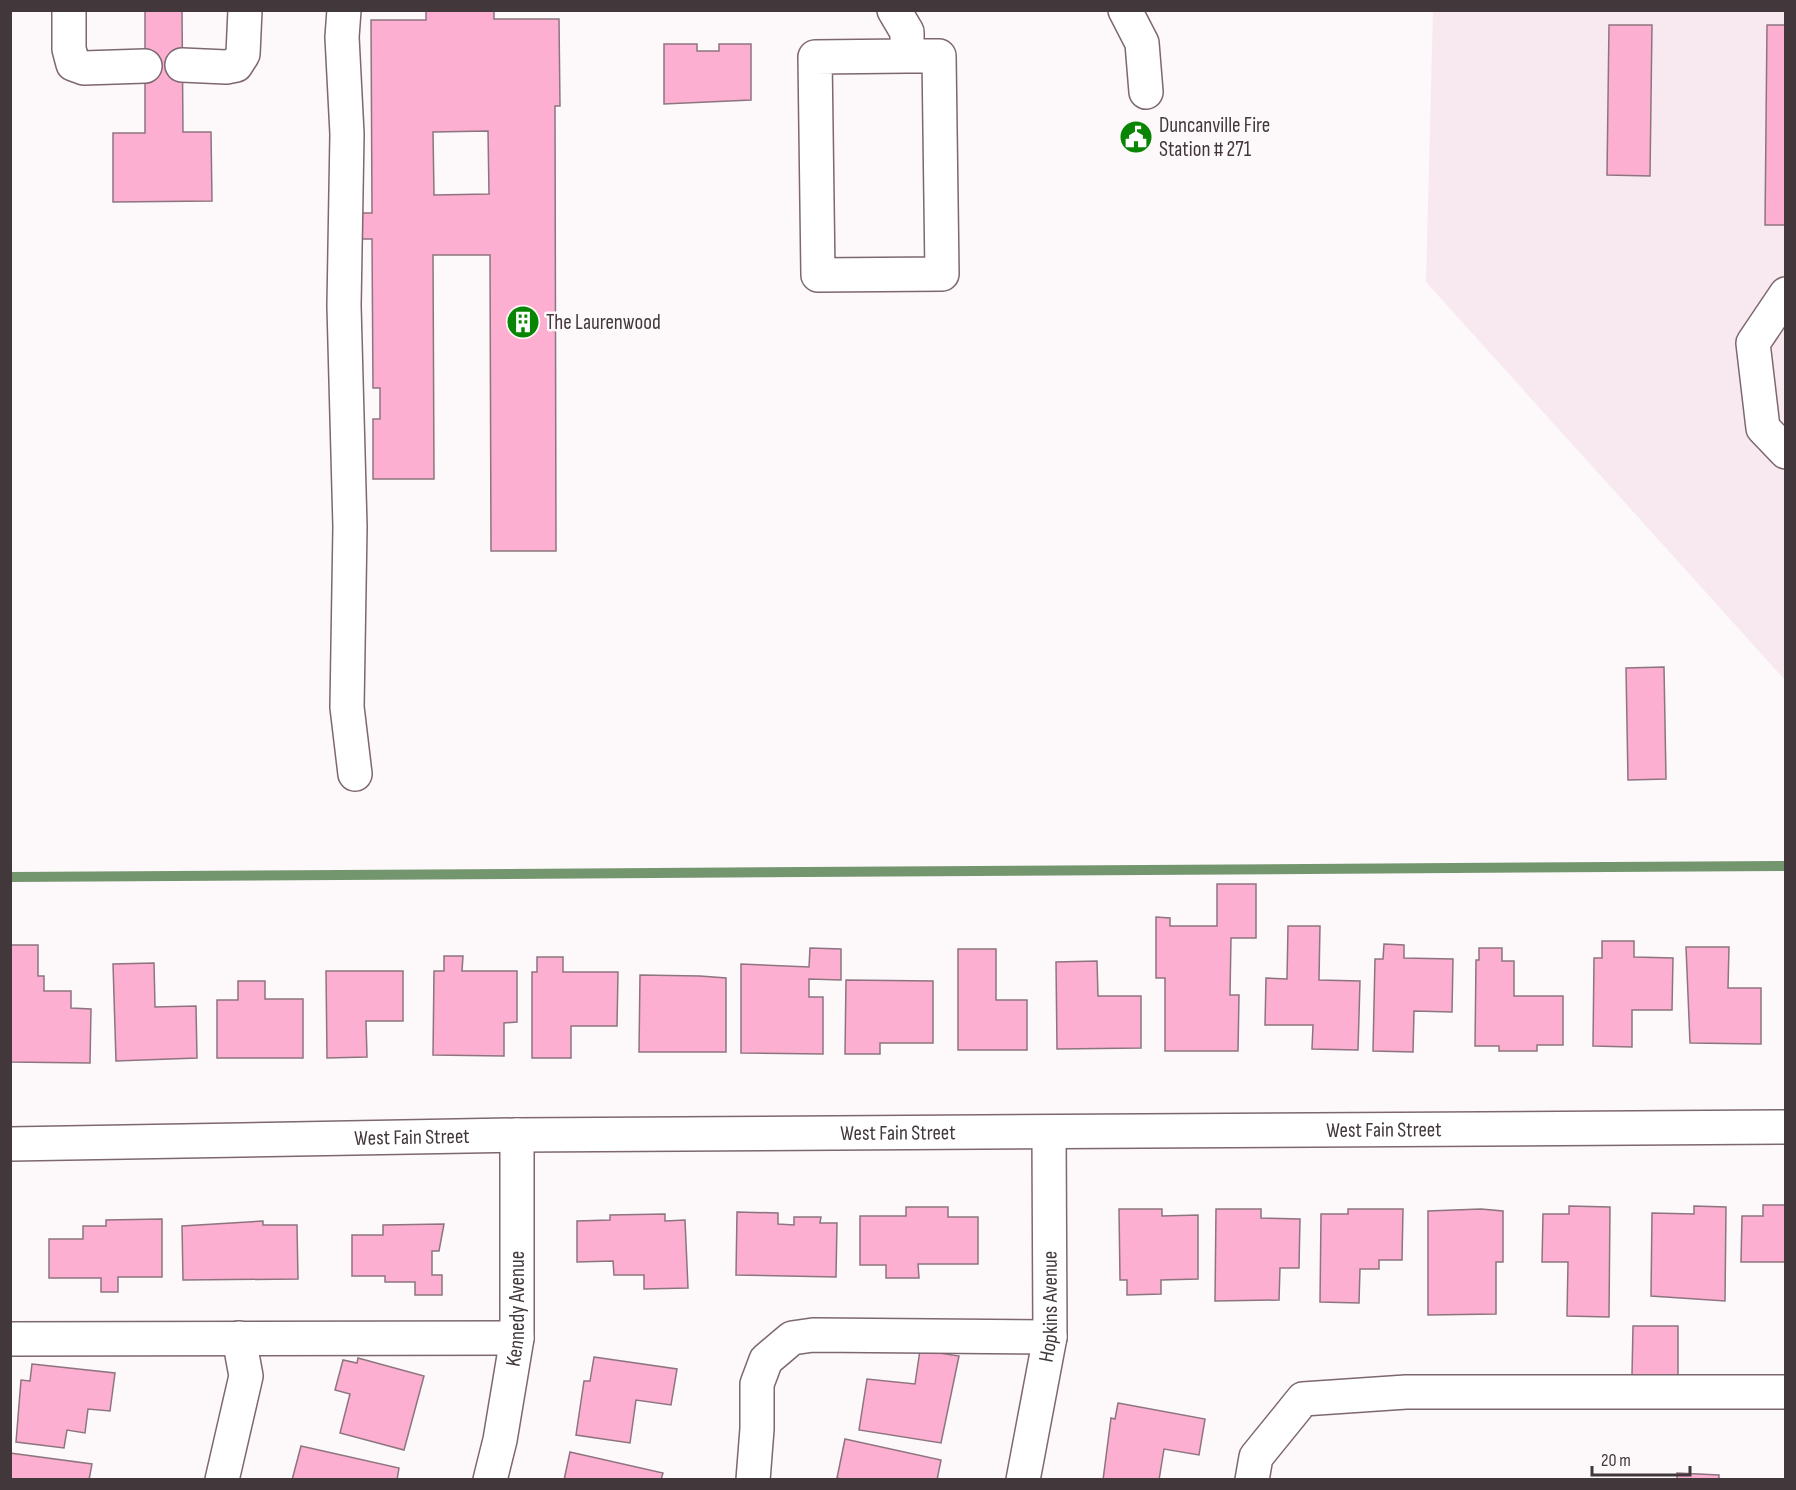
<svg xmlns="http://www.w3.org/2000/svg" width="1796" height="1490" viewBox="0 0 1796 1490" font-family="'Sofia Sans Condensed',sans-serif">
	<rect width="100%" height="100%" fill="#fdf8fa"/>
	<polygon fill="#f7e9ef" points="1433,11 1785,11 1785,680 1426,282"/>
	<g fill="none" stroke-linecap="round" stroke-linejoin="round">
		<polyline stroke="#74966e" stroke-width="10" points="10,877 1786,866"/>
	</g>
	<g fill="#fcafd0" stroke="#8d757f" stroke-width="1.5" fill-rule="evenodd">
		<polygon points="145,10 182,10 183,132 211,132 212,201 113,202 113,133 145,133"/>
		<path d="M426 10H494V19H559L560 106H555L556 551H491L490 255H433L434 479H373V419H380V388H373L372 239H351V213H372L371 20H426ZM488 131 489 194 434 195 433 132Z"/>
		<polygon points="1609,25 1652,25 1650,176 1607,175"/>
		<polygon points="1767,25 1786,25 1786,225 1765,225"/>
		<polygon points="664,44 697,44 697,51 719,51 719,44 751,44 751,100 664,104"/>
		<polygon points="1664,667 1666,779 1628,780 1626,668"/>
		<polygon points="1217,884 1256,884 1256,938 1231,938 1230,995 1239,995 1238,1051 1165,1051 1165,978 1156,978 1156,917 1170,918 1170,926 1217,926"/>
		<polygon points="1288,926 1320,926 1319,980 1360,981 1358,1050 1312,1049 1313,1025 1265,1025 1266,978 1287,979"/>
		<polygon points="1602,941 1634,941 1634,957 1673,958 1672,1010 1632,1010 1632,1047 1593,1046 1594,958 1602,958"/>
		<polygon points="1384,944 1404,945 1404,958 1453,959 1452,1012 1414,1011 1413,1052 1373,1051 1375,959 1383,959"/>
		<polygon points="10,945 38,945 38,976 44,976 44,991 71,991 71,1008 91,1009 90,1063 10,1062"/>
		<polygon points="1686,947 1729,947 1728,988 1761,988 1761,1044 1690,1043"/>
		<polygon points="810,948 841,949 841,980 809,979 809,997 823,997 823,1054 741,1053 741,964 809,967"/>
		<polygon points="1479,948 1502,948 1502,961 1514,961 1514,996 1563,996 1563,1045 1537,1045 1537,1051 1499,1051 1499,1046 1475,1046 1476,960 1479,960"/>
		<polygon points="958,949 996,949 996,1000 1027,1000 1027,1050 958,1050"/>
		<polygon points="444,956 463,956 462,971 517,971 517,1022 504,1023 504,1056 433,1055 434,971 444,971"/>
		<polygon points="537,957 563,957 563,972 618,972 617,1026 571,1026 571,1058 532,1058 532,972 537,972"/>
		<polygon points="1097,961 1098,996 1141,996 1141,1048 1057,1049 1056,962"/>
		<polygon points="154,963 155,1007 196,1006 197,1058 116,1061 113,964"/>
		<polygon points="326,971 403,971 403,1021 366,1021 367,1057 327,1058"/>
		<polygon points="640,975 700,976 726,978 726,1052 639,1052"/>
		<polygon points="846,980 933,981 933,1043 880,1043 880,1054 845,1054"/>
		<polygon points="238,981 265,981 265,999 303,999 303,1058 217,1058 217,1000 238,1000"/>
		<polygon points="1763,1205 1786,1205 1786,1262 1741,1262 1742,1216 1763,1216"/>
		<polygon points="1569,1206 1610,1207 1609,1317 1567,1316 1568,1262 1542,1262 1543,1214 1569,1214"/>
		<polygon points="1694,1206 1726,1207 1725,1301 1651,1296 1652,1213 1694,1214"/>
		<polygon points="906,1207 948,1207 948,1217 978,1217 978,1264 918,1264 919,1278 886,1278 886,1265 860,1265 860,1216 906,1216"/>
		<polygon points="1119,1209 1162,1209 1162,1216 1198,1215 1198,1279 1161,1280 1161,1294 1127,1295 1127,1280 1120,1280"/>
		<polygon points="1216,1209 1261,1209 1261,1218 1300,1219 1299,1268 1280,1268 1279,1300 1215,1301"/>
		<polygon points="1348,1209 1403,1209 1402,1260 1379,1260 1379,1269 1360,1269 1359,1303 1320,1302 1321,1214 1348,1214"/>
		<polygon points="1481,1209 1503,1211 1503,1262 1496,1262 1496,1314 1428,1315 1428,1211"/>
		<polygon points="737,1212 778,1213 778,1224 794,1225 794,1217 821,1217 820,1223 837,1223 836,1277 736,1275"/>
		<polygon points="665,1214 665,1221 685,1220 688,1288 644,1289 644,1275 614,1275 613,1261 577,1262 577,1221 610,1220 610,1215"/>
		<polygon points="162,1219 162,1277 118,1277 118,1292 101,1292 101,1278 49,1278 49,1239 83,1239 83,1226 106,1226 106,1220"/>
		<polygon points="263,1221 263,1225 297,1225 298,1279 183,1280 182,1226"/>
		<polygon points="444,1224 439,1251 432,1251 432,1275 442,1275 442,1295 415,1295 415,1282 385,1282 385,1276 352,1276 352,1235 383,1235 383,1225"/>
		<polygon points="1633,1326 1678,1326 1678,1375 1632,1375"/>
		<polygon points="920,1350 959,1356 941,1443 859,1430 867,1379 915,1384"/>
		<polygon points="594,1357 677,1369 671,1405 636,1400 630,1443 576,1435 584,1381 590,1381"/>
		<polygon points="358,1358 424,1376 404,1450 340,1433 350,1394 335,1390 343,1360 357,1363"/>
		<polygon points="32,1364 115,1373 110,1411 88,1409 85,1433 67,1430 64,1448 16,1442 21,1380 30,1381"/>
		<polygon points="1118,1403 1205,1419 1199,1455 1164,1449 1159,1480 1103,1480 1111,1418 1115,1419"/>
		<polygon points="845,1439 941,1460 937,1480 845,1480 837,1478"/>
		<polygon points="301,1446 399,1468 397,1480 292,1480"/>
		<polygon points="570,1452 663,1473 661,1480 564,1480"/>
		<polygon points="10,1453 92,1464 89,1480 10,1480"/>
		<polygon points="1677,1473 1719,1475 1719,1480 1677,1480"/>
	</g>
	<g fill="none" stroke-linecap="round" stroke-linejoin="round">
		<g stroke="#7d6770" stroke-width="36">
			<g id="minor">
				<polyline points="69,10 69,49 73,64 84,68 145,66"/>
				<polyline points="344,10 342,37 347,134 344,306 350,527 347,707 355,774"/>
				<polyline points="894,10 907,32 907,56 939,56 942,274 818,275 815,57 907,56"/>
				<polyline points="1125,10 1142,43 1146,92"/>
				<polyline points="182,65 226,67 236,65 243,54 245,10"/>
				<polyline points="1786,294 1753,343 1763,428 1786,452"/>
				<path id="s1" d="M10 1144 517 1135 1786 1127"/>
				<polyline points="10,1339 517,1338"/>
				<polyline points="222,1480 246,1376 239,1338"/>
				<path id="s2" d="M490 1480 500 1440 517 1338V1135"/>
				<polyline points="753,1480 757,1429 757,1384 766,1360 792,1338 813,1335 1050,1337"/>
				<path id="s3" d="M1023 1480 1050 1337 1049 1133"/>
				<polyline points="1252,1480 1256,1457 1303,1399 1406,1392 1786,1392"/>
			</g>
		</g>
		<use href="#minor" stroke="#fff" stroke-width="33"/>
	</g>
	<defs>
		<g id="civic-disc" transform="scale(1.725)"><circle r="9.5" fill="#088502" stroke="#fdf8fa"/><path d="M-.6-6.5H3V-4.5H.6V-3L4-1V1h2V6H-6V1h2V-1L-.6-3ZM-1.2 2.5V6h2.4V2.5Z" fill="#fff"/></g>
		<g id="building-disc" transform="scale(1.725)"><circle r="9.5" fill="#088502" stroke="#fdf8fa"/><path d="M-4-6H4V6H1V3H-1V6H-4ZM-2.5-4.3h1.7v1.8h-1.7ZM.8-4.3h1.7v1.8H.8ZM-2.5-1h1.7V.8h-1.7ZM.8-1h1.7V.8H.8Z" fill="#fff"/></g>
	</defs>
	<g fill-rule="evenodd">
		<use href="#civic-disc" x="1136" y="137"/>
		<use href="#building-disc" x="523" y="322"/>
	</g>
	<g text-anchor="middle" stroke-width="5" stroke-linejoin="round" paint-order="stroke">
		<g font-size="21" fill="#42383c" stroke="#fdf8fa" text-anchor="start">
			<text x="1159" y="132">Duncanville Fire<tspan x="1159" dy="24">Station # 271</tspan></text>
			<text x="546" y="329">The Laurenwood</text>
		</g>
		<g font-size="21" fill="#42383c" stroke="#fdf8fa">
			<text dy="7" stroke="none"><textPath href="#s1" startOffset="1374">West Fain Street</textPath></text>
			<text dy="7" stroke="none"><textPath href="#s1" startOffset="888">West Fain Street</textPath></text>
			<text dy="7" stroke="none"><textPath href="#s1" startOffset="402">West Fain Street</textPath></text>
			<text dy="7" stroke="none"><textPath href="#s3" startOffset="176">Hopkins Avenue</textPath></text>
			<text dy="7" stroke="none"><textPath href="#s2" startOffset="174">Kennedy Avenue</textPath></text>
		</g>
	</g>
	<rect width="1796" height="1490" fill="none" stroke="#42383c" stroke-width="24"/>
	<path d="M1592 1466v9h98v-9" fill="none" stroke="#42383c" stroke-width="3"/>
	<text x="1601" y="1466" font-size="18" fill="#42383c" stroke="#fdf8fa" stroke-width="4.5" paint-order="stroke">20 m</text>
</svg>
